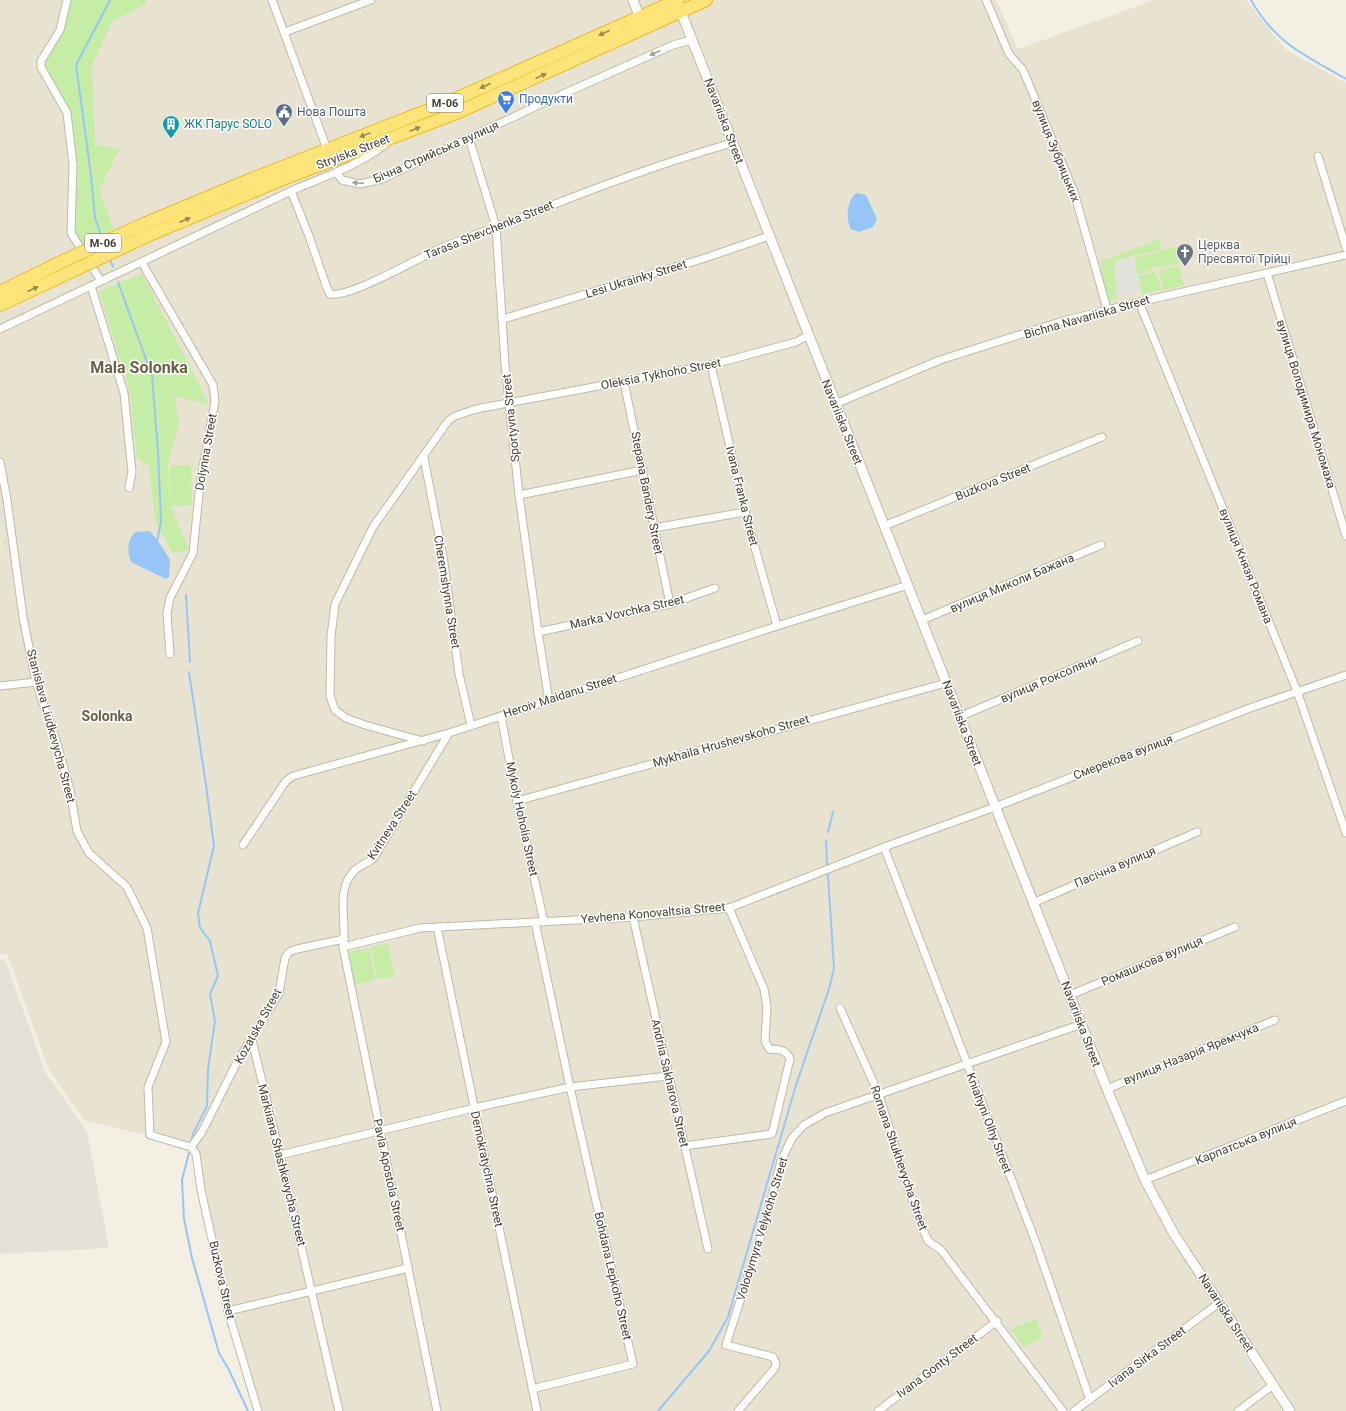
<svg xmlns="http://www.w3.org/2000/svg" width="1346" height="1411" viewBox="0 0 1346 1411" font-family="Roboto,sans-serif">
	<rect width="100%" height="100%" fill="#f3f0e3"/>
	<polygon fill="#e8e3d0" points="0,0 996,0 1018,49 1154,0 1246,0 1285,49 1346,83 1346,1411 257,1411 250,1387 192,1146 84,1120 49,1070 7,954 0,955"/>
	<g fill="#e5e1d8">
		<polygon points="0,959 5,959 45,1072 87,1132 109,1248 0,1254"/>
		<polygon points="1085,996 1091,1012 1087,1014 1081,998"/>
	</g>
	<polygon fill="#eee8cb" points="0,526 4,556 0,557"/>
	<g fill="#c5eda6">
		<polygon points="70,0 146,0 146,4 112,21 92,66 95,145 120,148 99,190 114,229 82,243 72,231 78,178 69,108 47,74 43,62 64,28"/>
		<polygon points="1159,239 1162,249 1114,261 1117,299 1107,301 1100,269 1102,261"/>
		<polygon points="1189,243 1192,251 1176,254 1178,264 1160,268 1158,266 1153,267 1152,270 1137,274 1134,258"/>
		<polygon points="1179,266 1184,285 1163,290 1159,274 1161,270"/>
		<polygon points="1153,272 1157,274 1161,290 1142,294 1138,276"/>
		<polygon points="142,274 209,404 174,396 179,422 168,464 170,505 170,465 191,465 192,505 171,506 189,550 173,553 155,521 149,466 137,457 129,388 99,291"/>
		<polygon points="388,943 395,976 377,979 371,947"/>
		<polygon points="369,948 375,980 355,984 349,952"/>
		<polygon points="1036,1319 1043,1337 1024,1347 1011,1329"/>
	</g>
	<g fill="#e3e1dc">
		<polygon points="1134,258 1141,291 1119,296 1115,262"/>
		<polygon points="6,509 9,531 3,532 0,510"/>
		<polygon points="1242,1352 1256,1374 1252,1377 1238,1355"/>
	</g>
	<g fill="#97c5f8">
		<path d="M857 193 866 195 877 219 873 227 859 232 851 229C845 219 847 199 857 193Z"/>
		<path d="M150 531 160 544 170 560 169 577 166 579 131 562C127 551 127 541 135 532Z"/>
	</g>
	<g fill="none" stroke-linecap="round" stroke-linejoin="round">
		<g stroke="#97c5f8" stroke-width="2">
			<path d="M1251 0C1276 44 1305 55 1346 79"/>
			<polyline points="102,238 95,218 91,175 76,65 110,0"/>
			<polyline points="110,259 113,267"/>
			<polyline points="118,282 152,376 158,451 161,521 157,542"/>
			<polyline points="186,595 190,662"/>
			<polyline points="189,672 206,785 214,846 198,913 200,928 210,941 218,976 210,994 215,1021 208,1069 207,1106 193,1134 191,1142"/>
			<polyline points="828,832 833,812"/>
			<polyline points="826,840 827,866"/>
			<polyline points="189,1153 182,1180 184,1219 192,1258 219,1353 229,1370 248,1411"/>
			<polyline points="658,1411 709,1351 728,1317 796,1085 829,989 834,968 828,875"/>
		</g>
		<g stroke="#c0b9a4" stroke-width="9">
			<g id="minor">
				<polyline points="67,0 60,30 41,61 41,67 67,113 73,165 71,233 101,281"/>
				<polyline points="272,0 327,149"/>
				<polyline points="986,0 1009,54 1023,70 1074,192 1107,309"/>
				<polyline points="285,32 371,0"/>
				<polyline points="469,138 496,227 505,364 519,495 538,632 549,701"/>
				<polyline points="1318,156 1346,248"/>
				<polyline points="336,172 342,180 360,184 382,179 543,103 673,45 692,40"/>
				<path d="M291 191 309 236 327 288 330 294C349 298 413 261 433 252 459 239 488 231 515 220 586 191 658 164 732 143"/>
				<polyline points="142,263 213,385 215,401 200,484 193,553 170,598 167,613 170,654"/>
				<polyline points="1267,273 1346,536"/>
				<polyline points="91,286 124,393 132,472 129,488"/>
				<polyline points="1139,302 1297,691 1346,833"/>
				<polyline points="503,319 702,259 769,236"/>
				<path d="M0 329 291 191C323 177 361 165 388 142"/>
				<polyline points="711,365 745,512 777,626"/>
				<polyline points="624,382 670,604"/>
				<polyline points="835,404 940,360 1063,321 1139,302 1346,255"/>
				<polyline points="424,458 443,556 459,674 471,725"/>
				<polyline points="0,462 7,500 23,617 36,682 56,740 70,790 77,831 89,853 127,887 147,928 166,1042 148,1087 150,1135 191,1147"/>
				<polyline points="519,495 643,470"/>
				<polyline points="884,526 1102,437"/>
				<polyline points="654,528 745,512"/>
				<polyline points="922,620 1101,545"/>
				<polyline points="538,632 670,604 715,588"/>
				<polyline points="0,686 36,682"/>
				<polyline points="501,716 517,801 544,922"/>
				<polyline points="959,717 1138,641"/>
				<polyline points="423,741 365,725 346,718 335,710 330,696 331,636 335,604 373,527 448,421 455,416 476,409 711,365 796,342 809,335"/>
				<polyline points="517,801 946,683"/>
				<polyline points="243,845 286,781 293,776 449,733 777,626 908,585"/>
				<polyline points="884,847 1036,1243 1090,1400"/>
				<polyline points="1033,903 1197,832"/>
				<polyline points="633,917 708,1249"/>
				<polyline points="437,927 537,1411"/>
				<polyline points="343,947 420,928 633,917 729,908 887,846 995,807 1250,708 1346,675"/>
				<polyline points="1070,995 1235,927"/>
				<polyline points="840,1008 879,1095 908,1188 925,1234 928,1241 941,1250 1063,1411"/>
				<polyline points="252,1040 280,1155 339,1411"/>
				<polyline points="1107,1089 1275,1020"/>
				<path d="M684 1146 772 1134 790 1059C786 1049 779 1050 769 1049L765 1041 767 1007 764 989 729 908"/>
				<polyline points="191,1147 202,1132 237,1062 279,993 285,958 289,952 297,949 344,939"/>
				<polyline points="191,1147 196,1154 201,1190 228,1311 258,1411"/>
				<polyline points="280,1155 474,1108 570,1087 668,1076"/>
				<polyline points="1145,1180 1346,1101"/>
				<polyline points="228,1311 408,1268"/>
				<polyline points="532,1389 633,1364 570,1087 535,922"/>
				<path d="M437 1411 343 947C348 923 334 890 355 870 358 867 367 863 373 859L449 733"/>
				<polyline points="738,1411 775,1368 776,1363 773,1357 726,1345 766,1220 781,1161 792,1138 804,1125 825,1113 1082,1024"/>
				<polyline points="878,1411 997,1321"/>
				<polyline points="1074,1411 1219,1303"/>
				<polyline points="1238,1411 1273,1385"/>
			</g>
		</g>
		<g stroke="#c0b9a4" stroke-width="11">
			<g id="tertiary">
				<polyline points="633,0 640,18"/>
				<polyline points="681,12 1107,1089 1145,1180 1174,1234 1290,1411"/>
			</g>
		</g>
		<g stroke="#eeba22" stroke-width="14">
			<g id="trunk">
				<polyline points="144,224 247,181 449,102 678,0"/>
				<polyline points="149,235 283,179 454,114 706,0"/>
				<polyline points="0,292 61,262"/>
				<polyline points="0,305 66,274"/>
			</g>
		</g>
		<use href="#minor" stroke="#fff" stroke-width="7"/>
		<use href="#tertiary" stroke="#fff" stroke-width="9"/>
		<use href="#trunk" stroke="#ffe479" stroke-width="12"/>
		<g stroke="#eeba22" stroke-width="14" stroke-linecap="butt">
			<g id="trunk-bridge">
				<polyline points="61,262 144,224"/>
				<polyline points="66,274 149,235"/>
			</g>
		</g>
		<use href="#trunk-bridge" stroke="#ffe479" stroke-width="12"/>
	</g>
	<defs><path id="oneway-solid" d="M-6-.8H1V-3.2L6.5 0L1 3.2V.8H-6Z"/></defs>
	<g fill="#998a52">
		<use href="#oneway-solid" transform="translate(604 33) rotate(156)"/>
		<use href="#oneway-solid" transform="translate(541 76) rotate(-25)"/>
		<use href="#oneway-solid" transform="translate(485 86) rotate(156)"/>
		<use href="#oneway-solid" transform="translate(415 129) rotate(-21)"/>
		<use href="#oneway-solid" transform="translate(365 135) rotate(159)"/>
		<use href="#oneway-solid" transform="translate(185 220) rotate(-23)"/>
		<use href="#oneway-solid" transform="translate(33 289) rotate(-25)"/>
	</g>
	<g fill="#a2a098">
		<use href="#oneway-solid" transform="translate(655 53) rotate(156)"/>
		<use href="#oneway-solid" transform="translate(358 183) rotate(-176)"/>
	</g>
	<defs>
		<g id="supermarket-pin" transform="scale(0.9)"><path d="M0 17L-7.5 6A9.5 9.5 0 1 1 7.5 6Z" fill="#3f7fe0" stroke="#fff"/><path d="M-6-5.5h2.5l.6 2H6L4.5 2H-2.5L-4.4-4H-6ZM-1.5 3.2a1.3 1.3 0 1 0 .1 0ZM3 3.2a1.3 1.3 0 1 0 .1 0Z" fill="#fff"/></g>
		<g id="civic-pin" transform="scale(0.9)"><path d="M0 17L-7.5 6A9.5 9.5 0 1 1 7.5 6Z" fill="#5c6f8a" stroke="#fff"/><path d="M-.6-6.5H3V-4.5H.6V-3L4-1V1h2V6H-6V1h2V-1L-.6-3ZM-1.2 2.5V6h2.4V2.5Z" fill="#fff"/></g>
		<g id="building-pin" transform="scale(0.9)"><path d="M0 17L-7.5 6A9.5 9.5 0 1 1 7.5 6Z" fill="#0f9aa8" stroke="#fff"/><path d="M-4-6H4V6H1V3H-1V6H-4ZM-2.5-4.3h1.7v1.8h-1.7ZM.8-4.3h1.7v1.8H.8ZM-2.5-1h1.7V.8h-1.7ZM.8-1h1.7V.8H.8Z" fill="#fff"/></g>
		<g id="church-pin" transform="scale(0.9)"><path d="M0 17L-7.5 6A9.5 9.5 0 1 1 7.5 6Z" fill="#6b7280" stroke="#fff"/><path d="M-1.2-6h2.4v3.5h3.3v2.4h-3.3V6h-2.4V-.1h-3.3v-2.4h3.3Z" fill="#fff"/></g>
	</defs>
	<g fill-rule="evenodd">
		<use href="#supermarket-pin" x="506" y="99"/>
		<use href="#civic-pin" x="284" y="112"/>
		<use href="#building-pin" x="171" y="124"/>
		<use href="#church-pin" x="1185" y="252"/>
	</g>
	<g text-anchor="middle" stroke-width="3" stroke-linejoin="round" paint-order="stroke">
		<g fill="#fff" stroke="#7e7970" stroke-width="1">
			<rect x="427" y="94" width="36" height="18" rx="3"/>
			<rect x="85" y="234" width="36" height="18" rx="3"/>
		</g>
		<g font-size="11" font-weight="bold" fill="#464032">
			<text x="445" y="107">М-06</text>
			<text x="103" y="247">М-06</text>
		</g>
		<g font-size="12" fill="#366cbe" stroke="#fff" text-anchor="start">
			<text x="519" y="103">Продукти</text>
		</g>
		<g font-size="12" fill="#4e5e75" stroke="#fff" text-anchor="start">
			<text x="297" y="116">Нова Пошта</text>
		</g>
		<g font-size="12" fill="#464032" stroke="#fff">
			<text transform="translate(724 121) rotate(69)" y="4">Navariiska Street</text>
			<text transform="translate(1056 151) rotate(68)" y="4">вулиця Зубрицьких</text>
			<text transform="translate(353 152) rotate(-21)" y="4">Stryiska Street</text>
			<text transform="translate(436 152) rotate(-24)" y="4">Бічна Стрийська вулиця</text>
			<text transform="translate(489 230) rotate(-22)" y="4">Tarasa Shevchenka Street</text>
			<text transform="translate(636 279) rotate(-17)" y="4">Lesi Ukrainky Street</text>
			<text transform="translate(1087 317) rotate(-16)" y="4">Bichna Navariiska Street</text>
			<text transform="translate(661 374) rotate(-11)" y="4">Oleksia Tykhoho Street</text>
			<text transform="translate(1306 404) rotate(73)" y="4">вулиця Володимира Мономаха</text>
			<text transform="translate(511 418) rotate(-96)" y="4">Sportyvna Street</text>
			<text transform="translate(842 422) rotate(68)" y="4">Navariiska Street</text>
			<text transform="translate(206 452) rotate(-80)" y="4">Dolynna Street</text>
			<text transform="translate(993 482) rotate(-22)" y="4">Buzkova Street</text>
			<text transform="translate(647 493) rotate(79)" y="4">Stepana Bandery Street</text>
			<text transform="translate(742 496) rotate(76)" y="4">Ivana Franka Street</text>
			<text transform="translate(1246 566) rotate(68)" y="4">вулиця Князя Романа</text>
			<text transform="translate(1012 583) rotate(-23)" y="4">вулиця Миколи Бажана</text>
			<text transform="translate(447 592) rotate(81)" y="4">Cheremshynna Street</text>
			<text transform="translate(627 612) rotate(-13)" y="4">Marka Vovchka Street</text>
			<text transform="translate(1049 679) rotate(-23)" y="4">вулиця Роксоляни</text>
			<text transform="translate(560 696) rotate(-18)" y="4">Heroiv Maidanu Street</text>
			<text transform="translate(962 723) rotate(69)" y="4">Navariiska Street</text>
			<text transform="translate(51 726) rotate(75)" y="4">Stanislava Liudkevycha Street</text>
			<text transform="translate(731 741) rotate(-16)" y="4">Mykhaila Hrushevskoho Street</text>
			<text transform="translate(1123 757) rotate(-21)" y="4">Смерекова вулиця</text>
			<text transform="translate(522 819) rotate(78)" y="4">Mykoly Hoholia Street</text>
			<text transform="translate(392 825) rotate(-57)" y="4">Kvitneva Street</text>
			<text transform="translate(1115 867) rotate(-23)" y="4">Пасічна вулиця</text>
			<text transform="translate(653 913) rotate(-5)" y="4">Yevhena Konovaltsia Street</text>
			<text transform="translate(1152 961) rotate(-23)" y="4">Ромашкова вулиця</text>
			<text transform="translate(1081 1024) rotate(69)" y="4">Navariiska Street</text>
			<text transform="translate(258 1026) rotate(-61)" y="4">Kozatska Street</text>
			<text transform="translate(1191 1054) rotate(-22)" y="4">вулиця Назарія Яремчука</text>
			<text transform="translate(670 1083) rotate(77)" y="4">Andriia Sakharova Street</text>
			<text transform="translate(989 1123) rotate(69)" y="4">Kniahyni Olhy Street</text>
			<text transform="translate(1246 1141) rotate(-22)" y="4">Карпатська вулиця</text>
			<text transform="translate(899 1158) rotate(71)" y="4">Romana Shukhevycha Street</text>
			<text transform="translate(282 1165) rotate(76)" y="4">Markiiana Shashkevycha Street</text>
			<text transform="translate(487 1169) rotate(78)" y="4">Demokratychna Street</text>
			<text transform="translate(389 1175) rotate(78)" y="4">Pavla Apostola Street</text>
			<text transform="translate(762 1229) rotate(-73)" y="4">Volodymyra Velykoho Street</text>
			<text transform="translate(613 1276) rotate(77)" y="4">Bohdana Lepkoho Street</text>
			<text transform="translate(222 1280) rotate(77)" y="4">Buzkova Street</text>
			<text transform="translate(1226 1313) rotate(57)" y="4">Navariiska Street</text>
			<text transform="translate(1147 1357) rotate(-37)" y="4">Ivana Sirka Street</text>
			<text transform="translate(937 1366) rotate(-37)" y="4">Ivana Gonty Street</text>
		</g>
		<g font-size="12" fill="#0d838f" stroke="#fff" text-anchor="start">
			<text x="184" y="128">ЖК Парус SOLO</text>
		</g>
		<g font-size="12" fill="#5b616d" stroke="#fff" text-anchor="start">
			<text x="1198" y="249">Церква<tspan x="1198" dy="14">Пресвятої Трійці</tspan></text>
		</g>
		<g font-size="14" font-weight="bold" fill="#6a6048" stroke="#fff">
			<text x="107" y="721">Solonka</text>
		</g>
		<g font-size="16" font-weight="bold" fill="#6a6048" stroke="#fff">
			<text x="139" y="373">Mala Solonka</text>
		</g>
	</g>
</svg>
